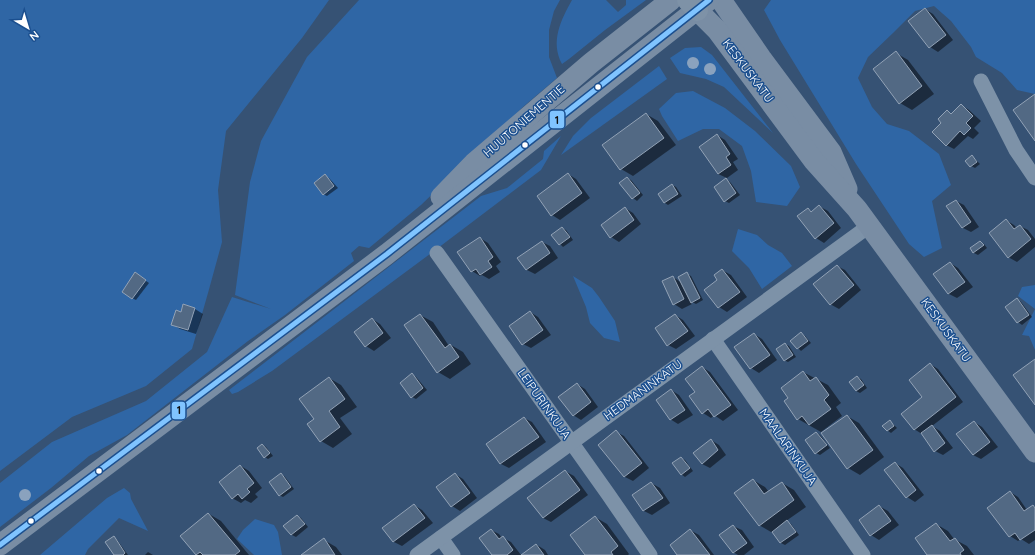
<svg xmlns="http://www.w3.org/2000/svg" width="1035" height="555" viewBox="0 0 1035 555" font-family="Quicksand,sans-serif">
	<rect width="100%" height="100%" fill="#365274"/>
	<g fill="#2f66a5">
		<polygon points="0,0 329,0 302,38 226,131 218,190 222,242 208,293 192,349 146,386 72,417 0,471"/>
		<polygon points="359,0 560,0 554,11 549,30 549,57 557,78 524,106 421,205 369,248 359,246 351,253 354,261 285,315 248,341 127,435 89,456 51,488 0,527 0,483 52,442 146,401 207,352 232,297 271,309 235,295 250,182 261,141 307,57"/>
		<path d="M572 0H606L618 12 626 5V0H646L605 30 569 59 562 64C550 41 561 20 572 0Z"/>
		<polygon points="771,0 1035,0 1035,94 1017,90 1002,73 976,57 971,47 951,21 934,6 915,11 893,33 868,57 858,78 872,107 887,124 909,131 939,154 951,185 932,201 942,248 924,257 909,244 856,164 780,40 764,10"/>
		<polygon points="701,47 712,55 773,133 724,87 706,79 680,73 670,58 685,48"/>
		<polygon points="659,66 667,79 561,155 573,136 591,118"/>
		<polygon points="693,91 725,108 755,131 791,166 800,187 787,206 756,202 751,171 742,146 719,129 703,129 678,141 662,116 659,109 676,93"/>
		<polygon points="561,136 541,170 434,251 272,371 238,392 232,394 229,390 481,196 507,188 543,159 544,151"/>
		<polygon points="738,229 757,235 768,245 782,253 792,266 762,289 749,268 732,251"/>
		<polygon points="573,276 592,288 599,297 615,321 620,342 604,338 590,323 586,307"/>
		<polygon points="1035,285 1035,350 1029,336 1022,335 1035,309 1018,296 1022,287"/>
		<polygon points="124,488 130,493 131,499 148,531 119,518 88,549 85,555 40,555 107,498"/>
		<polygon points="255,519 274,525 278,532 282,555 254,555 237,539 243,530"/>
	</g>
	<g fill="#0007">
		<polygon points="925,9 933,14 953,40 938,52 930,47"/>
		<polygon points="896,53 908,60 934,94 912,110 900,103"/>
		<polygon points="961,105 969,110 981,121 974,128 979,133 973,139 968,136 954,149 946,145 943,123 947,111 952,114"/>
		<polygon points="646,114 658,121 676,145 633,176 621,169 603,145"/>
		<polygon points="717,135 725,140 738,159 733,162 738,170 727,178 718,174"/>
		<polygon points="972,157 975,159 980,164 975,168 971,166"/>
		<polygon points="568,174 576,179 590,198 560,220 552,215"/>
		<polygon points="325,176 329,178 338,188 327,196 323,194"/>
		<polygon points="627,178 631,180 643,195 637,201 633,198 621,183"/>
		<polygon points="726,179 730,182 740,195 729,203 725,201"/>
		<polygon points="672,185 676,187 682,196 668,205 665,203 659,194"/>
		<polygon points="956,201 964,205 979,227 971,232 963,228"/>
		<polygon points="819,206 828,211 841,228 824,243 816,238 808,209 812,212"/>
		<polygon points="625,208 633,213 641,224 619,242 611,237"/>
		<polygon points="1006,220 1014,225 1017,228 1020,226 1028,230 1035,239 1035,247 1017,262 1008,257"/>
		<polygon points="562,228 566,230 573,240 563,247 560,244"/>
		<polygon points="480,238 488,243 501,262 496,266 500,272 489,279 482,275 480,276 472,271"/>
		<polygon points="542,242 550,246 558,258 535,274 527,270 518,258"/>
		<polygon points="980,242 984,244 987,248 978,255 974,253 971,248"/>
		<polygon points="950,263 958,268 973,287 957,298 949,294 935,274"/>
		<polygon points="837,266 845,270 861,290 839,309 830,304"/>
		<polygon points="722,270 731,275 747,297 727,312 719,307 719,280"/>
		<polygon points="687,274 691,276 703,300 696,304 690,301 692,304 682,309 674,304 673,277 682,283"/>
		<polygon points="139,276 149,283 136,300 132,298"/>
		<polygon points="1017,299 1021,302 1032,317 1022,325 1018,322 1007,307"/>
		<polygon points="184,306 195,309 203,314 196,334 180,329 172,324 181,313"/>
		<polygon points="530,312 538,317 551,335 531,348 523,344"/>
		<polygon points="420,315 433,322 449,346 451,345 463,352 471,364 450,379 438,372"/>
		<polygon points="675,315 683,320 695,336 676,349 668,345"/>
		<polygon points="372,319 380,324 391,338 374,351 366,346 355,332"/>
		<polygon points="754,334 762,339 777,360 759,373 751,368"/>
		<polygon points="801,334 805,336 811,343 801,351 798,348"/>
		<polygon points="785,344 789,346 796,357 788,362 784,360"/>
		<polygon points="930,364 938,369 963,402 932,426 940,431 953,448 943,455 935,451 922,434 914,429 924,397"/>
		<polygon points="702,367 710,372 738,410 723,421 714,415 711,418 703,413 696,392"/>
		<polygon points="803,372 828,385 841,403 836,407 842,416 821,432 798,419 790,398"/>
		<polygon points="412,375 416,377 427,390 416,399 412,397"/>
		<polygon points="857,377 861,379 867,388 860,393 856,391"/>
		<polygon points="329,378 341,385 357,407 340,418 352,434 333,448 321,441 315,419"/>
		<polygon points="577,384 585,389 598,407 581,420 573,415"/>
		<polygon points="671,390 679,395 693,415 678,424 670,419"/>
		<polygon points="847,416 859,423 884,457 860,475 848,468"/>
		<polygon points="524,418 532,422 546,442 509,468 501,464 487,444"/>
		<polygon points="890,421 897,428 891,433 887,430"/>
		<polygon points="974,422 982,427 998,447 981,459 973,455"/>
		<polygon points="616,432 624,436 649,468 633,481 625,477 599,445"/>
		<polygon points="817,433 820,435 830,448 820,455 816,453"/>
		<polygon points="711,440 719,445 726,455 710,468 702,464"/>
		<polygon points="263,445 266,447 273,456 268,459 265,457"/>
		<polygon points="681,458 685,460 693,471 685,477 681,474"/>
		<polygon points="895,463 903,468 924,495 915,502 907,497 886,470"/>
		<polygon points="241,466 249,471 262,488 255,494 258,497 251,503 245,500 241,503 232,498"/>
		<polygon points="565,471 574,476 588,495 551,522 543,518"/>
		<polygon points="281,474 285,477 294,489 283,497 279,495"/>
		<polygon points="455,474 463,479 477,498 460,511 452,506"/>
		<polygon points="753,480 765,487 769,492 782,483 794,490 806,507 786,521 791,524 799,535 785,545 781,543 773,531 771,532 759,525"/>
		<polygon points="651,483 660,488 670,503 652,515 644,511 633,496"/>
		<polygon points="1010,492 1018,497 1027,510 1033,506 1035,507 1035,540 1029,544 1021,539 1018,541 1010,536"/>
		<polygon points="414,505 422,510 433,523 402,546 394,542 384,528"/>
		<polygon points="879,506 888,511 899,525 879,540 871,535"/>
		<polygon points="209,514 221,521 249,555 197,555 182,536"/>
		<polygon points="297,516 301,518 308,527 296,537 292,535 285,526"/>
		<polygon points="595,517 607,524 629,554 628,555 586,555"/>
		<polygon points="936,524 948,531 954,539 967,546 974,555 928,555"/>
		<polygon points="733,526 742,530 754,547 744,555 738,555 733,552"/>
		<polygon points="491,530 499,534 502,538 503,538 511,542 521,555 493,555"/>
		<polygon points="690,530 699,535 714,555 679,555"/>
		<polygon points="114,537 117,540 128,555 115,555"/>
		<polygon points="324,540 336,547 342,555 302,555"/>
		<polygon points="537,545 545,550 548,555 523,555"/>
		<polygon points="148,552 153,555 145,555"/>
	</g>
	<g fill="#526984" stroke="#92a2b6">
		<polygon points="925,8 946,35 929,48 908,21"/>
		<polygon points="896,51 922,86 899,104 873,69"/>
		<polygon points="1035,94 1035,141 1013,110"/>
		<polygon points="961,104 973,116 966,123 971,128 964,135 960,131 946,146 932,132 941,123 938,119 947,110 951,114"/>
		<polygon points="646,113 664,138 620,170 602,145"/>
		<polygon points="717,134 730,154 726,157 731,165 718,174 699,147"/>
		<polygon points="972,155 977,162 970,167 965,161"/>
		<polygon points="568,173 582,193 551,216 537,196"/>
		<polygon points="325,174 334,186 323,195 314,183"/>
		<polygon points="627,177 640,193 632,199 619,183"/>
		<polygon points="726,178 736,193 724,202 714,187"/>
		<polygon points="672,184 678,194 664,203 658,194"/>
		<polygon points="956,200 971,222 962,228 946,206"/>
		<polygon points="819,205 834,223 815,239 797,216 808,208 811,212"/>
		<polygon points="625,207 634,220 610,238 601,225"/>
		<polygon points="1006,219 1014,229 1020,225 1031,239 1008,258 989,233"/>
		<polygon points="562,227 570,237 559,245 551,235"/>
		<polygon points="480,237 493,257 488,261 492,267 480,275 476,269 471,272 457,252"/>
		<polygon points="542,241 550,253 526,270 517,258"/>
		<polygon points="980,241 984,245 973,253 970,248"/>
		<polygon points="950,262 965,282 948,294 933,274"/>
		<polygon points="837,265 854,285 830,305 813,284"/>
		<polygon points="722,269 740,292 718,308 704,290 717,280 714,275"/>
		<polygon points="135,272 146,280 132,299 122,292"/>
		<polygon points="687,272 700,298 691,303 678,277"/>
		<polygon points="673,276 684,299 673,305 662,281"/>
		<polygon points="1017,298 1029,315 1017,323 1005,307"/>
		<polygon points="183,304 195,308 188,330 171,325 176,310 181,312"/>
		<polygon points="530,311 543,330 522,345 509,326"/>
		<polygon points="420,314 445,348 450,344 459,357 437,373 404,325"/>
		<polygon points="675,314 688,331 667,346 655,328"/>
		<polygon points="372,318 383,333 365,347 354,332"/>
		<polygon points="801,332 808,341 797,349 790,341"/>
		<polygon points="754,333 770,355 750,369 734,347"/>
		<polygon points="785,343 793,355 784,361 776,349"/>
		<polygon points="1035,359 1035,405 1013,375"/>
		<polygon points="930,363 956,397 914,430 901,414 922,397 909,380"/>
		<polygon points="702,366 731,405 714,417 708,409 702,414 689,396 695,392 685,379"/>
		<polygon points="803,371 810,381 816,377 829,395 824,400 831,409 809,425 802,416 797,420 784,401 788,398 781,388"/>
		<polygon points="412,373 423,388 411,398 400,383"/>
		<polygon points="857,376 864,385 856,391 849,382"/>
		<polygon points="329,377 345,399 329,411 340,427 320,442 307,424 314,419 299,399"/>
		<polygon points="577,383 591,402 573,416 558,397"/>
		<polygon points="671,389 685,410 670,420 656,400"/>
		<polygon points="847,415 873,450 847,469 821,433"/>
		<polygon points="524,417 539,437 500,464 486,444"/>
		<polygon points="890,420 894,426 887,431 882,426"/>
		<polygon points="974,421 990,442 973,455 956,434"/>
		<polygon points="932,425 945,443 934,452 921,433"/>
		<polygon points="616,430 642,463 624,477 598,445"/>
		<polygon points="816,432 827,445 815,454 805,440"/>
		<polygon points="711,439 718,450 702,464 693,453"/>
		<polygon points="262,444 270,453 264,458 257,448"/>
		<polygon points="681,457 690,468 681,475 672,463"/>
		<polygon points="895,462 916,490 906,498 884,470"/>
		<polygon points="240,465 254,483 247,489 250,492 242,499 238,494 232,499 219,482"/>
		<polygon points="565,470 580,490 543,518 527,498"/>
		<polygon points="281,473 291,487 279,496 269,482"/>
		<polygon points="455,473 470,493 451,507 436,487"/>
		<polygon points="753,479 764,494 782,482 794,500 759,526 734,493"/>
		<polygon points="651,482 663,498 643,511 632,495"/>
		<polygon points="1010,491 1024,511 1033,505 1035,508 1035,530 1020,540 1015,533 1009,537 987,508"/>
		<polygon points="414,504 425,518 393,542 382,528"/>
		<polygon points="879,505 891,521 870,536 859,520"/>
		<polygon points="208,513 240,551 235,555 203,555 200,552 196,555 180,536"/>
		<polygon points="297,515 305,524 291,535 283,526"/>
		<polygon points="595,516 618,546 611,552 613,555 585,555 570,535"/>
		<polygon points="787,520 796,532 780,543 772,532"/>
		<polygon points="936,523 950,541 955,538 964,550 960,553 961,555 927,555 915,538"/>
		<polygon points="733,525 747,543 733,553 719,535"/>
		<polygon points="491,529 499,539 503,536 513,550 507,555 492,555 479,538"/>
		<polygon points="690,529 710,555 677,555 670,545"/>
		<polygon points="114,536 125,553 123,555 114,555 105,542"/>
		<polygon points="324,538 335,555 301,555"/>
		<polygon points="536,544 544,555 521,555"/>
	</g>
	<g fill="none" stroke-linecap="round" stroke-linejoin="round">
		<g stroke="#7d92a8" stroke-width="15">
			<polyline points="981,81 1016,150 1035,178"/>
			<polyline points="437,253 608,494 650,555"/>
			<polyline points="713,339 863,555"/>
			<polyline points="441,538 453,555"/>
			<polyline points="417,555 869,226"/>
		</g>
		<g stroke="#798da4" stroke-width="21">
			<polyline points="721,0 761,58 831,152 847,189"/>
			<polyline points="697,10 717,30 814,161 857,209 1035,452"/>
			<polyline points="441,197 474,163 591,63 671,0"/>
			<polyline points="0,545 387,254 709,0"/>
		</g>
		<polyline stroke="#7e92a7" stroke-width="22" points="688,0 697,10"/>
		<g stroke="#1b4f8f" stroke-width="8">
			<polyline id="bus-1" points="0,545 387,254 709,0"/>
		</g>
		<use href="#bus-1" stroke="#80c4ff" stroke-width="5"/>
	</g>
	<g fill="#8aa2be">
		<circle cx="693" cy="63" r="6"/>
		<circle cx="710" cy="69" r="6"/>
		<circle cx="25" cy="495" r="6"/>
	</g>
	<g fill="#fff" stroke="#1b4f8f" stroke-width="1.5">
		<circle cx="598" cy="87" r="3.5"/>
		<circle cx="525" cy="145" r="3.5"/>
		<circle cx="99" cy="471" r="3.5"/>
		<circle cx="31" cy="521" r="3.5"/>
	</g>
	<g text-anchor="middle" stroke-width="3" stroke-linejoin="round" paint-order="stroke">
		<g font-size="12" fill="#fff" stroke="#1b4f8f">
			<text transform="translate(748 71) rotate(53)" y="4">KESKUSKATU</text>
			<text transform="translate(524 121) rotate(-41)" y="4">HUUTONIEMENTIE</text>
			<text transform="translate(946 330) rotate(54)" y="4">KESKUSKATU</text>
			<text transform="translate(643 390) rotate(-36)" y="4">HEDMANINKATU</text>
			<text transform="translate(544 404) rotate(55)" y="4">LEIPURINKUJA</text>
			<text transform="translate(788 447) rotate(55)" y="4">MAALARINKUJA</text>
		</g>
	</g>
	<g stroke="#1b4f8f" stroke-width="1.5">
		<rect x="549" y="110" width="16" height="19" rx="4" fill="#80c4ff"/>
		<rect x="171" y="401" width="15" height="19" rx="4" fill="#80c4ff"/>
	</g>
	<g font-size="11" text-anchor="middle" font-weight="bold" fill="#111">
		<text x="557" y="124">1</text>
		<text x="179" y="414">1</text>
	</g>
	<g transform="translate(28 28) rotate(142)" stroke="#1b4f8f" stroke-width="3" paint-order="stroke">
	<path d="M0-3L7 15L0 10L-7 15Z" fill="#ffffff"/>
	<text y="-6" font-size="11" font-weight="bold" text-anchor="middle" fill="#ffffff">N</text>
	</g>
</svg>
